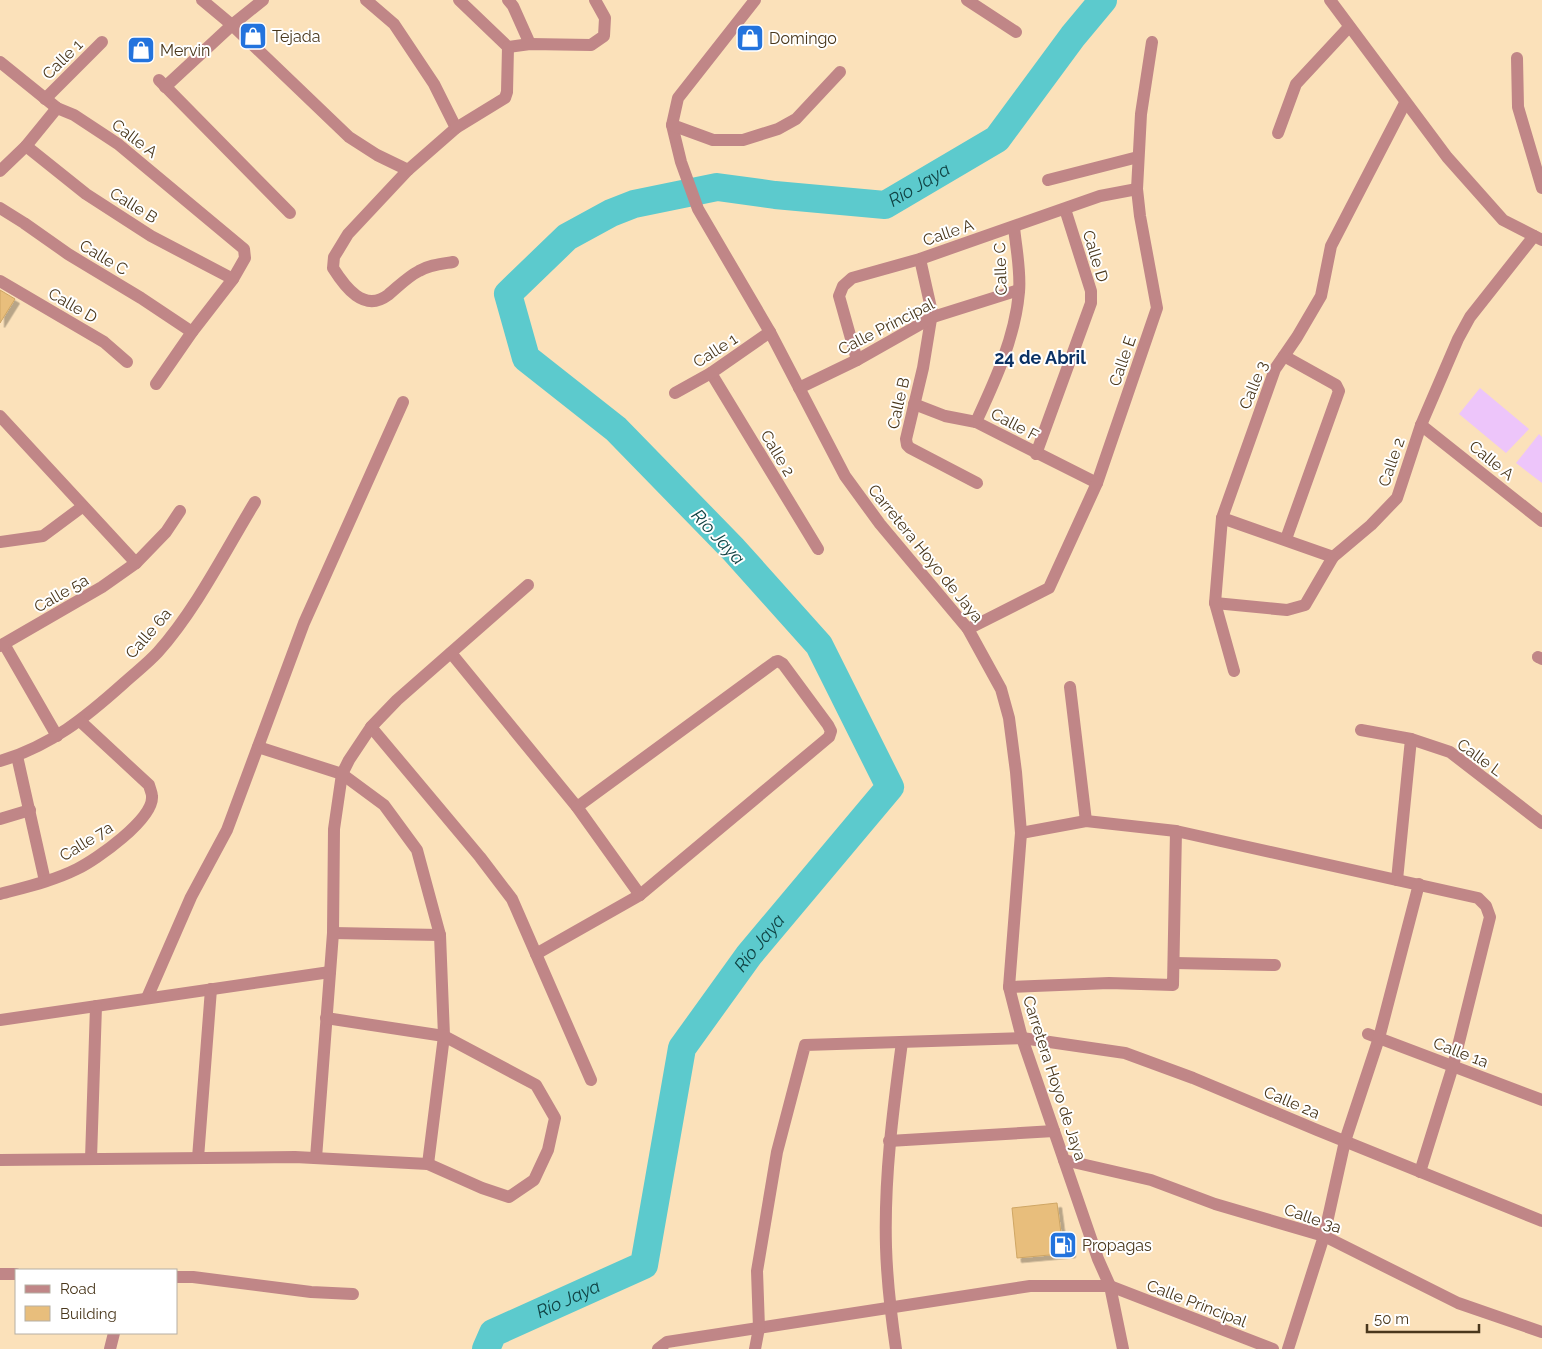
<svg xmlns="http://www.w3.org/2000/svg" width="1542" height="1349" viewBox="0 0 1542 1349" font-family="Raleway,sans-serif">
	<defs>
		<filter id="shadow"><feDropShadow dx="4.5" dy="4.5" stdDeviation="0" flood-color="#0004"/></filter>
	</defs>
	<rect width="100%" height="100%" fill="#fbe1ba"/>
	<g fill="#edc5fa">
		<polygon points="1480,388 1529,429 1506,453 1459,414"/>
		<polygon points="1539,434 1542,437 1542,483 1516,463"/>
	</g>
	<g fill="none" stroke-linecap="round" stroke-linejoin="round">
		<path stroke="#5ccacd" stroke-width="28" id="s1" d="M486 1349 493 1333 644 1265 682 1048 749 955 890 787 819 645 733 549 616 429 526 358 508 294 567 237 611 213 634 204 717 187 775 195 885 205 997 139 1073 36 1103 0"/>
	</g>
	<g fill="#e8be7c" stroke="#cfa664" filter="url(#shadow)">
		<polygon points="0,290 15,299 0,323"/>
		<polygon points="1057,1203 1061,1233 1069,1232 1071,1253 1017,1258 1012,1208"/>
	</g>
	<g fill="none" stroke-linecap="round" stroke-linejoin="round">
		<g stroke="#c08687" stroke-width="12">
			<polyline points="202,0 232,25 349,137 377,155 408,170"/>
			<polyline points="366,0 394,24 434,84 456,128"/>
			<polyline points="459,0 508,47"/>
			<polyline points="508,0 513,6 530,44"/>
			<polyline points="755,0 678,98 672,125 681,162 698,209 770,332 845,476 880,524 968,629 1001,689 1009,718 1016,772 1021,833 1009,987 1022,1038 1098,1259 1110,1286 1123,1349"/>
			<polyline points="967,0 1016,32"/>
			<polyline points="1330,0 1447,157 1503,220 1542,240"/>
			<polyline points="508,47 530,44 591,45 604,36 605,18 595,0"/>
			<polyline points="1517,58 1518,107 1542,188"/>
			<polyline points="0,62 57,108 74,115 118,144 244,249 245,258 233,279 192,332 156,384"/>
			<polyline points="159,80 290,213"/>
			<polyline points="165,87 232,25 263,0"/>
			<polyline points="45,99 102,42"/>
			<polyline points="672,125 713,140 743,140 778,129 796,119 840,72"/>
			<polyline points="1278,133 1296,84 1349,27"/>
			<polyline points="26,146 86,194 151,236 233,279"/>
			<polyline points="0,171 26,146 57,108"/>
			<polyline points="1048,180 1138,157"/>
			<polyline points="0,208 24,223 68,254 141,298 192,332"/>
			<polyline points="920,259 933,317"/>
			<path d="M453 262C441 264 429 265 419 271 407 277 398 287 388 295 364 313 345 287 333 268L334 257 348 234 408 170 456 128 505 98 507 92 508 47"/>
			<polyline points="0,281 104,342 127,362"/>
			<polyline points="931,319 923,368 906,439 907,445 910,448 977,483"/>
			<polyline points="1284,356 1336,385 1339,391 1286,539"/>
			<polyline points="857,360 839,296 843,286 852,278 920,259 1100,196 1137,189"/>
			<polyline points="711,373 818,549"/>
			<polyline points="799,388 857,360 933,317 1019,290"/>
			<polyline points="675,393 711,373 770,332"/>
			<polyline points="914,404 945,416 976,422 1097,483"/>
			<polyline points="0,416 136,563 166,532 180,511"/>
			<path d="M976 422C995 381 1015 338 1019 292 1021 271 1016 248 1014 227"/>
			<polyline points="1421,425 1542,521"/>
			<polyline points="1036,454 1091,303 1091,291 1065,209"/>
			<polyline points="1222,518 1333,557"/>
			<polyline points="0,542 43,536 82,507"/>
			<polyline points="1215,603 1287,610 1305,605 1333,557 1371,525 1397,498 1421,425 1458,339 1470,317 1534,236"/>
			<polyline points="968,629 1049,588 1097,483 1157,308 1140,216 1137,189 1141,114 1152,42"/>
			<polyline points="4,644 57,736"/>
			<polyline points="0,646 102,587 136,563"/>
			<polyline points="451,653 577,807 640,895"/>
			<polyline points="1538,657 1542,659"/>
			<polyline points="1234,671 1215,603 1222,518 1275,369 1297,337 1321,296 1331,246 1405,103"/>
			<polyline points="1070,687 1086,821"/>
			<polyline points="371,727 480,857 512,899 591,1080"/>
			<polyline points="1361,730 1411,739 1450,752 1542,823"/>
			<polyline points="258,747 342,774 384,805 417,850 440,935 444,1036 428,1164"/>
			<polyline points="17,756 45,881"/>
			<path d="M0 761C51 746 86 717 124 683 135 673 148 663 158 652 197 608 225 551 255 502"/>
			<polyline points="0,819 30,810"/>
			<polyline points="1021,833 1086,821 1176,831 1478,898 1486,906 1490,917 1453,1066 1420,1172"/>
			<polyline points="1397,880 1411,739"/>
			<path d="M0 894C26 887 53 881 77 869 96 860 154 819 152 796 152 793 150 789 149 785L80 721"/>
			<polyline points="333,933 440,935"/>
			<polyline points="536,954 640,895 829,737 831,731 828,725 783,664 778,661 775,662 577,807"/>
			<polyline points="1175,963 1275,965"/>
			<polyline points="1009,987 1109,983 1173,985 1176,831"/>
			<polyline points="147,998 191,897 227,830 304,623 403,402"/>
			<polyline points="0,1020 330,972"/>
			<polyline points="1368,1034 1542,1100"/>
			<polyline points="889,1141 1054,1131"/>
			<polyline points="198,1158 211,989"/>
			<polyline points="316,1158 333,933 334,829 342,774 349,760 371,727 397,700 528,585"/>
			<polyline points="91,1159 96,1006"/>
			<polyline points="0,1160 295,1157 428,1164 482,1188 509,1197 534,1180 548,1150 555,1118 536,1085 444,1036 326,1018"/>
			<polyline points="1064,1160 1151,1180 1215,1204 1324,1236 1458,1303 1542,1332"/>
			<polyline points="0,1274 16,1274"/>
			<polyline points="176,1277 193,1277 311,1292 353,1294"/>
			<polyline points="110,1349 114,1333"/>
			<polyline points="658,1349 667,1342 1030,1286 1110,1286 1273,1349"/>
			<polyline points="755,1349 759,1328 757,1271 777,1152 805,1045 1022,1038 1125,1053 1193,1078 1317,1130 1542,1221"/>
			<path d="M896 1349C891 1315 887 1281 886 1247 884 1178 893 1110 902 1042"/>
			<polyline points="1288,1349 1324,1236 1345,1141 1379,1038 1419,884"/>
		</g>
	</g>
	<defs>
		<g id="shop-square" transform="scale(1.4375)"><rect x="-9" y="-9" width="18" height="18" rx="4" fill="#2373dd" stroke="#fff"/><path d="M-5-2.5h2.3a2.7 3.5 0 0 1 5.4 0H5L5.5 6h-11ZM-1.5-2.5h3a1.5 2.3 0 0 0-3 0Z" fill="#fff"/></g>
		<g id="fuel-square" transform="scale(1.4375)"><rect x="-9" y="-9" width="18" height="18" rx="4" fill="#2373dd" stroke="#fff"/><path d="M-5.5-6h7V0h2V4h1.3V-2.5L3-4.5l.8-.8L6-3V5H2.5V1h-1V6h-7ZM-4.2-4.7v3.2H.2V-4.7Z" fill="#fff"/></g>
	</defs>
	<g fill-rule="evenodd">
		<use href="#shop-square" x="253" y="36"/>
		<use href="#shop-square" x="750" y="38"/>
		<use href="#shop-square" x="141" y="50"/>
		<use href="#fuel-square" x="1063" y="1245"/>
	</g>
	<g text-anchor="middle" stroke-width="4" stroke-linejoin="round" paint-order="stroke">
		<g font-size="16" fill="#49371c" stroke="#fff" text-anchor="start">
			<text x="272" y="42">Tejada</text>
			<text x="769" y="44">Domingo</text>
			<text x="160" y="56">Mervin</text>
			<text x="1082" y="1251">Propagas</text>
		</g>
		<g font-size="16" fill="#49371c" stroke="#fff">
			<text transform="translate(62 59) rotate(-45)" y="6">Calle 1</text>
			<text transform="translate(135 138) rotate(37)" y="6">Calle A</text>
			<text transform="translate(134 205) rotate(32)" y="6">Calle B</text>
			<text transform="translate(948 232) rotate(-19)" y="6">Calle A</text>
			<text transform="translate(1096 256) rotate(73)" y="6">Calle D</text>
			<text transform="translate(104 257) rotate(31)" y="6">Calle C</text>
			<text transform="translate(1000 269) rotate(-92)" y="6">Calle C</text>
			<text transform="translate(73 305) rotate(30)" y="6">Calle D</text>
			<text transform="translate(886 326) rotate(-27)" y="6">Calle Principal</text>
			<text transform="translate(715 350) rotate(-33)" y="6">Calle 1</text>
			<text transform="translate(1122 361) rotate(-71)" y="6">Calle E</text>
			<text transform="translate(1253 385) rotate(-68)" y="6">Calle 3</text>
			<text transform="translate(898 403) rotate(-77)" y="6">Calle B</text>
			<text transform="translate(1015 424) rotate(28)" y="6">Calle F</text>
			<text transform="translate(778 453) rotate(59)" y="6">Calle 2</text>
			<text transform="translate(1492 460) rotate(39)" y="6">Calle A</text>
			<text transform="translate(1391 462) rotate(-71)" y="6">Calle 2</text>
			<text transform="translate(926 553) rotate(51)" y="6">Carretera Hoyo de Jaya</text>
			<text transform="translate(61 593) rotate(-30)" y="6">Calle 5a</text>
			<text transform="translate(148 633) rotate(-49)" y="6">Calle 6a</text>
			<text transform="translate(1480 757) rotate(36)" y="6">Calle L</text>
			<text transform="translate(86 841) rotate(-32)" y="6">Calle 7a</text>
			<text transform="translate(1461 1052) rotate(21)" y="6">Calle 1a</text>
			<text transform="translate(1055 1078) rotate(72)" y="6">Carretera Hoyo de Jaya</text>
			<text transform="translate(1292 1102) rotate(23)" y="6">Calle 2a</text>
			<text transform="translate(1313 1218) rotate(19)" y="6">Calle 3a</text>
			<text transform="translate(1197 1303) rotate(21)" y="6">Calle Principal</text>
		</g>
		<g font-size="18" font-style="italic" fill="#104344" stroke="#fff">
			<text dy="6" stroke="none"><textPath href="#s1" startOffset="1824">Río Jaya</textPath></text>
			<text transform="translate(718 537) rotate(47)" y="6">Río Jaya</text>
			<text dy="6" stroke="none"><textPath href="#s1" startOffset="534">Río Jaya</textPath></text>
			<text dy="6" stroke="none"><textPath href="#s1" startOffset="100">Río Jaya</textPath></text>
		</g>
		<g font-size="18" font-weight="bold" fill="#0b3164" stroke="#fff">
			<text x="1040" y="364">24 de Abril</text>
		</g>
	</g>
	<rect x="15" y="1269" width="162" height="65" fill="#ffffff" stroke="#b6afa4"/>
	<rect x="25" y="1285" width="25" height="8" fill="#c08687" stroke="#b6afa4"/>
	<text x="60" y="1294" font-size="15" fill="#49371c">Road</text>
	<rect x="25" y="1306" width="25" height="15" fill="#e8be7c" stroke="#b6afa4"/>
	<text x="60" y="1319" font-size="15" fill="#49371c">Building</text>
	<path d="M1367 1324v8h112v-8" fill="none" stroke="#49371c" stroke-width="2.5"/>
	<text x="1374" y="1324" font-size="15" fill="#49371c" stroke="#ffffff" stroke-width="4" paint-order="stroke">50 m</text>
</svg>
